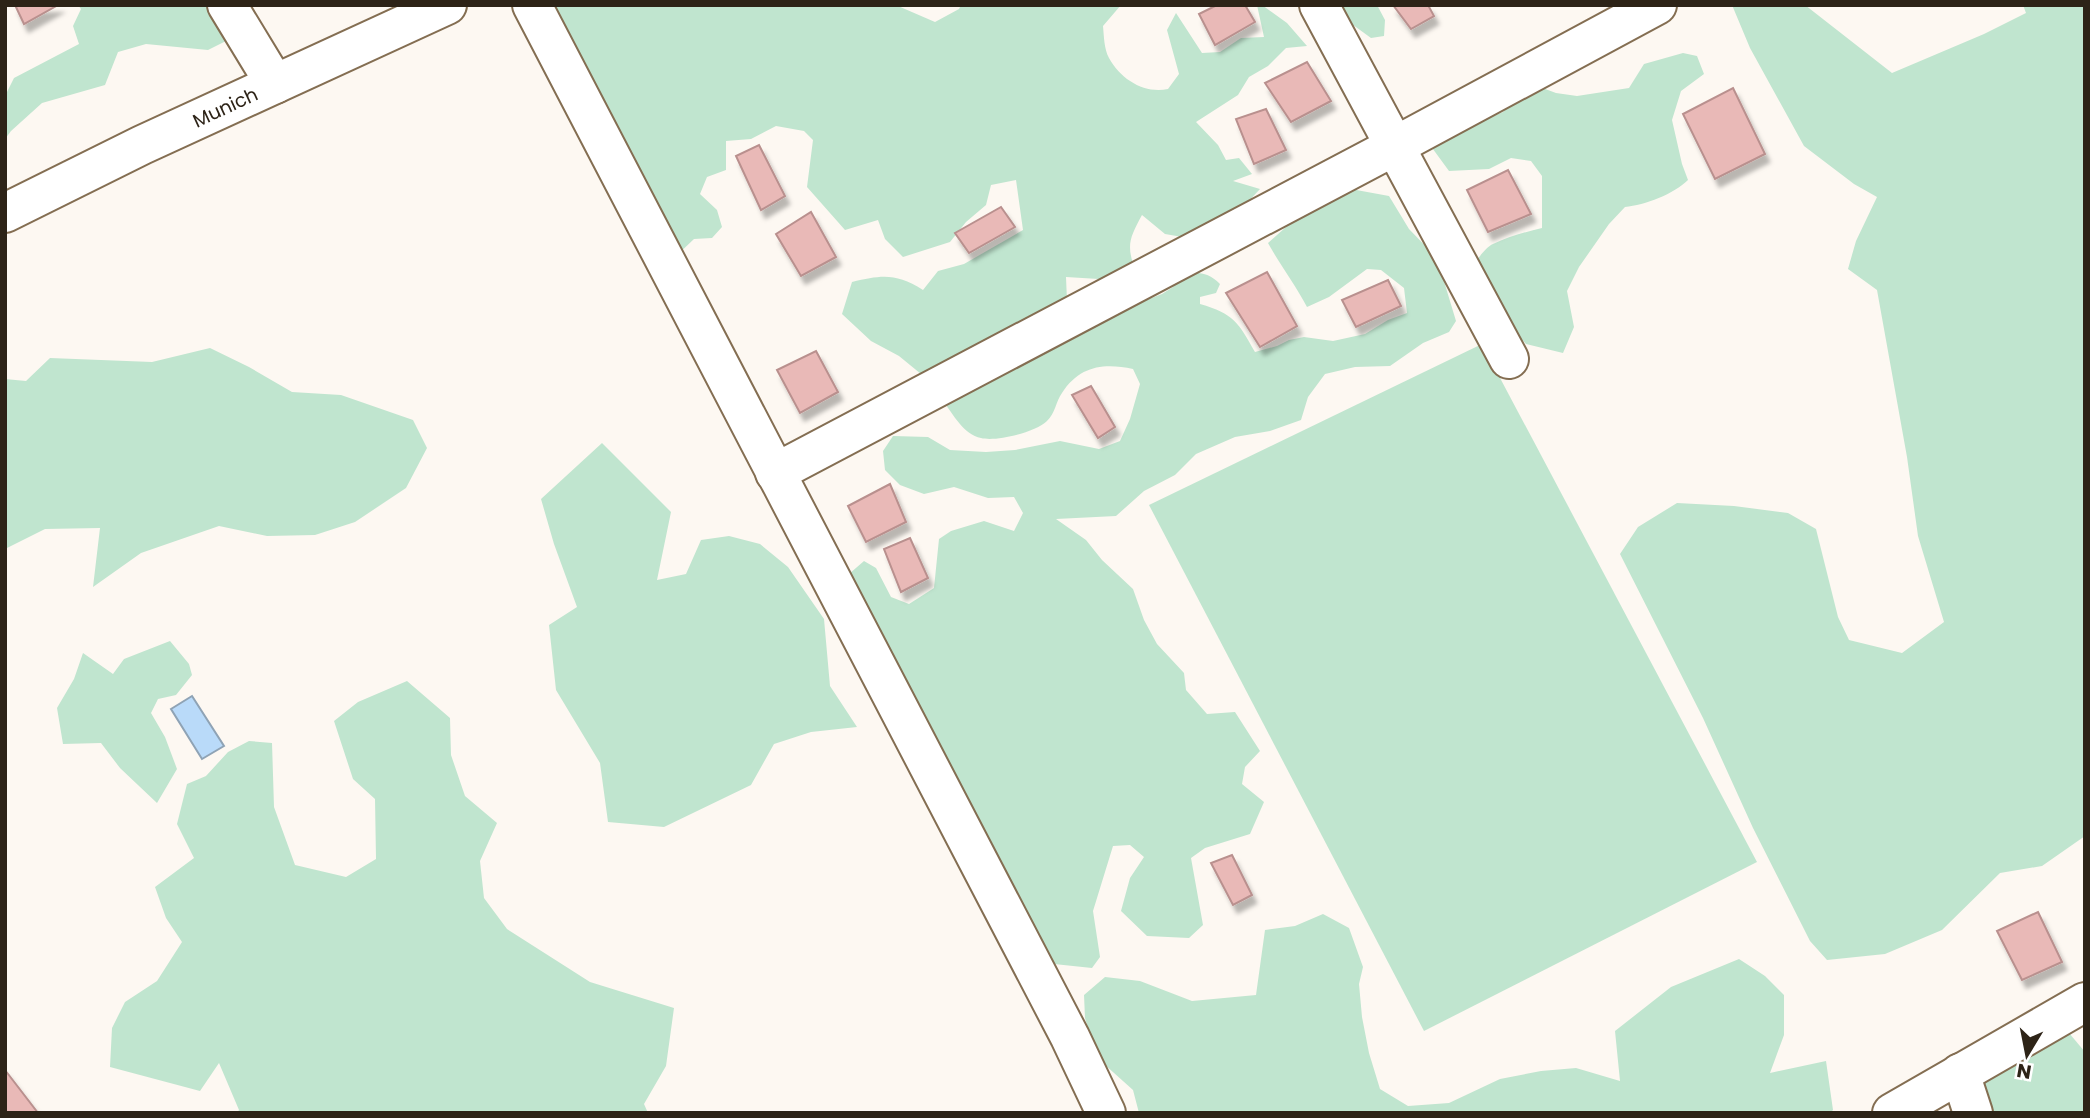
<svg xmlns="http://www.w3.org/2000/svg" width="2090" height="1118" viewBox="0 0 2090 1118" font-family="Poppins,sans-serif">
	<defs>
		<filter id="shadow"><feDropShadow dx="4.5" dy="8" stdDeviation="2" flood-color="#0004"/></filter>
	</defs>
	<rect width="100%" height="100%" fill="#fdf8f2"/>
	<g fill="#c0e5cf">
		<polygon points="78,5 210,5 232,38 208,50 146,44 118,52 105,85 42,103 11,131 5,139 5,96 14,78 79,44 73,26 81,9"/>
		<path d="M542 5 898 6 935 22 959 9 961 5H1121L1103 26C1104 36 1104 49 1109 58 1121 80 1145 94 1168 89L1179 74 1167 30 1176 13 1202 53 1220 52 1241 38 1264 37 1257 5H1262L1287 23 1307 46 1286 48 1268 66 1249 77 1238 95 1196 122 1218 145 1226 160 1239 158 1252 174 1233 181 1260 189 1246 204 1213 220 1188 238 1165 234 1142 215C1129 239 1126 246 1136 272L1115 280 1066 277 1067 301 939 368 921 374 899 356 871 341 842 314 852 282C882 275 896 273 923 290L938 271 964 264 1023 230 1016 180 991 185 986 205 966 222 950 242 903 257 885 239 878 220 845 230 807 187 813 140 804 131 776 126 751 139 726 141V170L707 177 700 194 717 210 722 227 712 238 694 239 673 259Z"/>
		<polygon points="1339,5 1377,5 1385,20 1384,36 1371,38 1349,22"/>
		<polygon points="1732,5 1805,5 1892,73 1984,34 2026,13 2023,5 2085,5 2085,836 2042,866 2000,873 1942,930 1885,954 1827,960 1810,941 1753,828 1703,718 1620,554 1638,527 1677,503 1734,506 1788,513 1816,529 1838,617 1849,640 1902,653 1944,622 1918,536 1907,457 1877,290 1848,269 1856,241 1877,197 1854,184 1804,146 1750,48"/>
		<path d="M1683 53 1697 56 1704 74 1681 91 1672 120 1682 164 1688 180C1674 194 1645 205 1625 207L1609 224 1579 267 1567 291 1574 327 1563 353 1526 344 1501 316 1473 264C1479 258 1486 247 1493 244 1508 237 1525 232 1542 228V176L1531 161 1511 158 1489 169 1449 171 1430 145 1451 133 1503 112 1529 83 1556 93 1577 96 1629 88 1644 64Z"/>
		<path d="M1340 187 1389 196 1409 229 1437 258 1456 321 1449 332 1423 343 1390 366 1355 367 1325 374 1308 397 1301 420 1270 431 1235 437 1196 454 1175 475 1144 491 1116 516 1056 519 1086 540 1102 560 1133 589 1144 620 1157 644 1184 673 1186 690 1207 714 1235 712 1260 751 1245 767 1242 784 1264 802 1250 834 1205 848 1191 858 1203 925 1189 938 1147 936 1121 911 1130 878 1144 857 1130 845 1113 846 1093 911 1100 957 1092 968 1054 964 1021 932 849 574 864 561 876 568 891 597 909 604 934 588 939 539 951 531 984 521 1014 531 1023 513 1014 497 988 498 954 487 924 494 900 485 885 470 883 451 893 436 928 437 950 450 986 452 1015 450 1060 441 1099 449 1120 441 1130 419 1140 384 1133 369C1105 363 1080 365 1062 393 1056 401 1055 414 1047 421 1036 432 996 442 981 438 964 435 953 414 943 401L1083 328 1105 321 1141 302 1162 294 1173 287 1182 274C1199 272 1208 272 1220 284L1216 293 1200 297V304C1234 314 1238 322 1255 352L1277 346 1289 340 1304 337 1333 341 1365 334 1388 320 1407 313 1404 288 1381 270 1367 269 1329 297 1307 307C1295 284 1280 265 1268 243L1295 219Z"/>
		<polygon points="1482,344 1757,862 1424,1031 1149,505"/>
		<polygon points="210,348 249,367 292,392 341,395 413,420 427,448 406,488 355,522 315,535 267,536 219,526 141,553 93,587 100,528 45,529 5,549 5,379 26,381 50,358 152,362"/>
		<polygon points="602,443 671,512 657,580 686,574 701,540 729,536 760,544 788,567 824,619 830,686 857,727 811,732 774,744 751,785 664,827 608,822 600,763 556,690 549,625 577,607 554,544 541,499"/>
		<polygon points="170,641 189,664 192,675 176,695 158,699 151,713 165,737 177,769 157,803 120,768 101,743 63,744 57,708 74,679 83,653 113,674 124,659"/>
		<polygon points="407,681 450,718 451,755 465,796 497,823 480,861 484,898 507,929 590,982 674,1008 666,1066 644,1104 648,1113 237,1113 239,1110 219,1063 200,1091 110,1067 112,1028 125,1002 157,981 182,942 166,918 155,887 194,858 177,824 187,784 206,776 228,752 249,741 272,743 274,807 295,865 346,877 376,859 375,799 353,779 334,721 358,702"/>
		<polygon points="1323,914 1349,928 1363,967 1359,984 1362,1017 1369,1053 1380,1089 1408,1106 1449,1103 1500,1079 1541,1071 1576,1068 1620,1081 1615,1031 1671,987 1739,959 1765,976 1784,995 1784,1035 1770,1073 1826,1061 1833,1110 1830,1113 1139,1113 1133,1090 1104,1064 1091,1038 1085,1018 1084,995 1105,977 1140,981 1192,1001 1256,995 1265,930 1295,926"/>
		<polygon points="2064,1027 2085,1052 2085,1113 1981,1113 1970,1079"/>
	</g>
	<polygon fill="#b9daf9" stroke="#8fa3b5" stroke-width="2" points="192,696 224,746 202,759 171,709"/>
	<g fill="#e9b9b7" stroke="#b9908e" stroke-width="2" filter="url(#shadow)">
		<polygon points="15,5 58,5 24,24"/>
		<polygon points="1217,5 1245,5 1255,22 1215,45 1199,14"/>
		<polygon points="1393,5 1428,5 1434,16 1411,29"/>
		<polygon points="1307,62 1331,101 1291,122 1265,83"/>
		<polygon points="1733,88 1765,154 1715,179 1683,114"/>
		<polygon points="1266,109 1286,150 1254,164 1236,119"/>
		<polygon points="759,145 785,196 761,210 736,156"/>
		<polygon points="1508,170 1531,214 1488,232 1467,190"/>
		<polygon points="1001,207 1015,227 969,253 955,233"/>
		<polygon points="811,212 836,257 801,276 776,234"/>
		<polygon points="1267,272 1297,326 1260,347 1226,293"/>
		<polygon points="1388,280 1401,306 1356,327 1342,300"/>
		<polygon points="816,351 838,392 800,413 777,370"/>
		<polygon points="1091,386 1115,427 1098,438 1072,395"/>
		<polygon points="890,484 906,522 866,542 848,506"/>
		<polygon points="910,538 928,578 901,592 884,549"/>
		<polygon points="1232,855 1252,895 1233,905 1211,863"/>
		<polygon points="2038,912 2062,962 2022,980 1997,931"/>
		<polygon points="5,1070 38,1113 5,1113"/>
	</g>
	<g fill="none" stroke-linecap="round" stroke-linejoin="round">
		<g stroke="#846e52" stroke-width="42">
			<g id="minor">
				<polyline points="227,5 275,84"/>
				<polyline points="532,5 1070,1037 1106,1113"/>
				<polyline points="1319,5 1509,359"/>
				<polyline points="5,213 142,145 447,5"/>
				<polyline points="775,473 1395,146 1657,5"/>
				<polyline points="1960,1073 1973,1113"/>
				<polyline points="1892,1113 2085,1002"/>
			</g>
		</g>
		<use href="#minor" stroke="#fff" stroke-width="38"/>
	</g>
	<g text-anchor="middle" stroke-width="5" stroke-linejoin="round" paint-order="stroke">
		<g font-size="19" fill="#2d2317" stroke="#fff">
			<text transform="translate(225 107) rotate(-25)" y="7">Munich</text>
		</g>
	</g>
	<rect width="2090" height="1118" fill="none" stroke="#2d2317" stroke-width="14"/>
	<g transform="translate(2027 1055) rotate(190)" stroke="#ffffff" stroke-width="5" paint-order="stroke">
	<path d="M0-5L12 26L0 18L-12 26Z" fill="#2d2317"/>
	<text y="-10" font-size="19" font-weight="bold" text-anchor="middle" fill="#2d2317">N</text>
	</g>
</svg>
